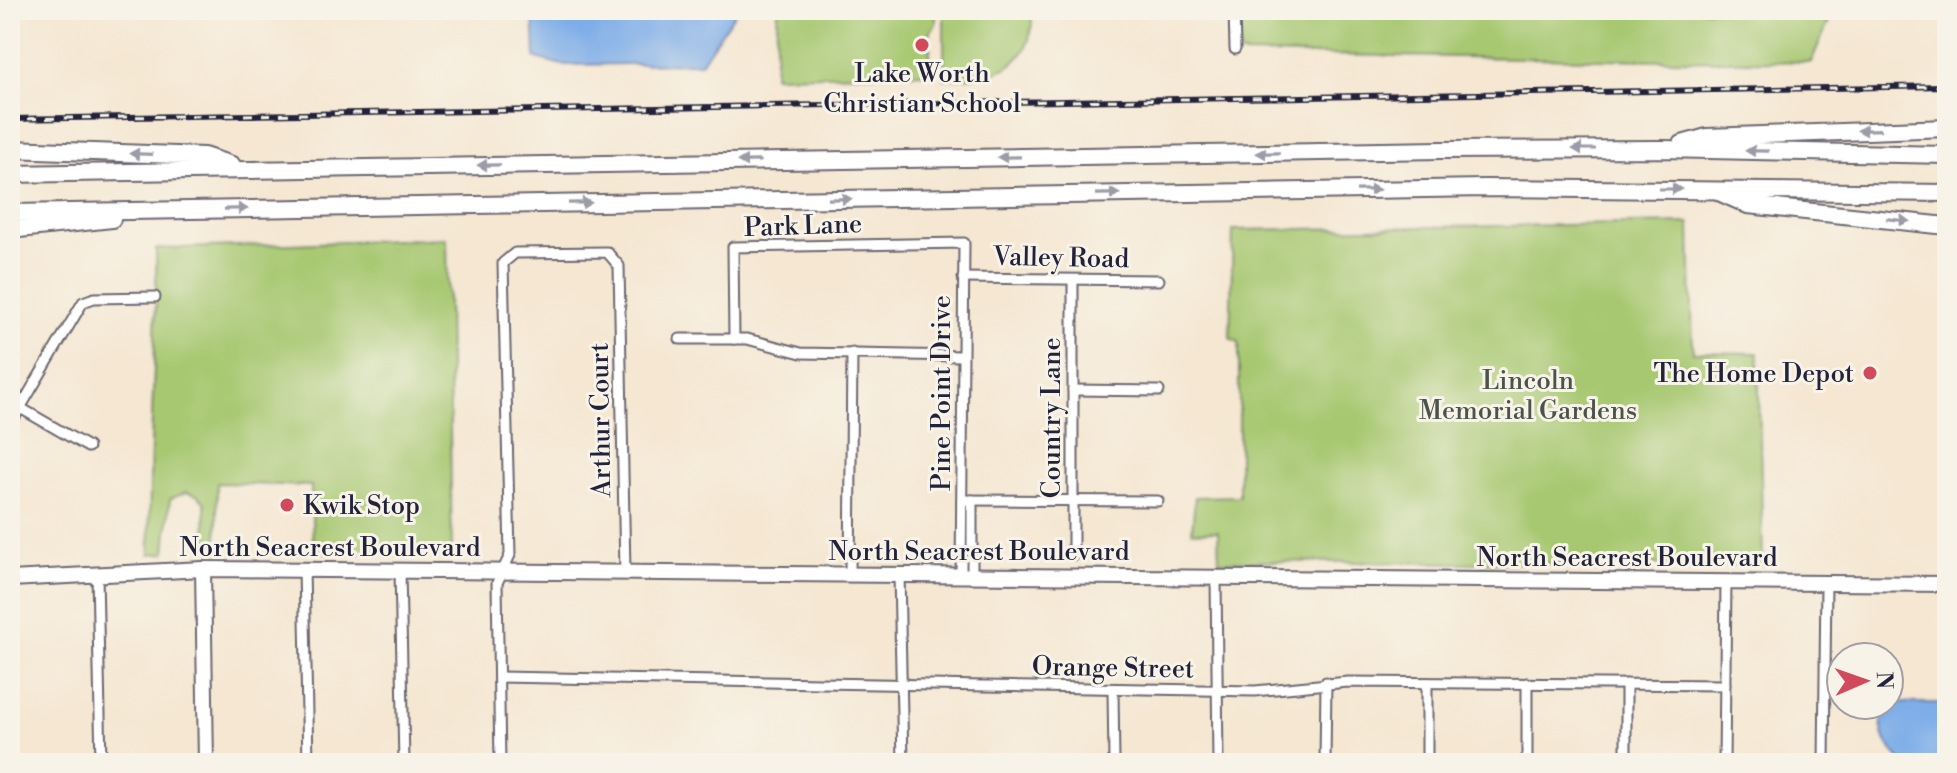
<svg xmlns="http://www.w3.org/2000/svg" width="1957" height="773" viewBox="0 0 1957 773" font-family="'Libre Bodoni',serif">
	<rect width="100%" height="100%" fill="#f7f3e8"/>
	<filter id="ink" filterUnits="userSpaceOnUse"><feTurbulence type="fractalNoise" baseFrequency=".0125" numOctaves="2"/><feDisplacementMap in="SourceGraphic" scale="16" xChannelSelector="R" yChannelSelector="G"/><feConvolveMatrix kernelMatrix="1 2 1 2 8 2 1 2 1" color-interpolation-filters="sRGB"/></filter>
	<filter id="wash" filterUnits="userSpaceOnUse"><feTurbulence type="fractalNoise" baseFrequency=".006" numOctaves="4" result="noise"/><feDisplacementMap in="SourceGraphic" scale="32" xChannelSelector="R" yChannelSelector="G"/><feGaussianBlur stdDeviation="1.8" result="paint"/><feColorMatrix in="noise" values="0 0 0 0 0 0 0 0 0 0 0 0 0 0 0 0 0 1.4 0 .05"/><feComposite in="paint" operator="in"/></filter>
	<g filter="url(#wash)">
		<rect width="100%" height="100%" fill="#f5e7d2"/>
		<g fill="#a7c871" stroke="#647556" stroke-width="2">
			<polygon points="778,10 936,10 936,24 930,32 930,73 774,76"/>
			<path d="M944 10H1032C1035 72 992 77 944 79Z"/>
			<polygon points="1240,10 1834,10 1811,62 1240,54"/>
			<polygon points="1690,223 1693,352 1758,353 1763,565 1219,561 1218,531 1192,532 1195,497 1239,496 1239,342 1230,338 1233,230"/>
			<path d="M447 238 452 555 313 552 311 486 217 483V552L206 546 205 503 197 495 186 492 170 499 165 553 150 554C147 452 158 351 156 249Z"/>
		</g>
		<g fill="#7eade8" stroke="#506892" stroke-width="2">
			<polygon points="533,10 737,10 701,63 562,65 535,58"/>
			<path d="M1899 703H1947V763H1904C1886 746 1880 735 1881 710L1885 706Z"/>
		</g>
	</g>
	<g filter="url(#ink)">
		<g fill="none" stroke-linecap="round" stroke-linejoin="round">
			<g stroke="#6c6770" stroke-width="13">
				<g id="street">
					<polyline points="1234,10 1235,49"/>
					<polyline points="963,278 1159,280"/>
					<polyline points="680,339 747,339 801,353 961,356"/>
					<polyline points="734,339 733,247 964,243 961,575"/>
					<polyline points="1073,390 1159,391"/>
					<polyline points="10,402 88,447"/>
					<polyline points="10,425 83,302 94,298 155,297"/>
					<polyline points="962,500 1158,501"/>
					<polyline points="972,500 972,575"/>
					<polyline points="1073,555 1073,280"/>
					<polyline points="304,569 308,763"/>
					<polyline points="400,570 404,763"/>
					<polyline points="97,574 101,763"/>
					<polyline points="850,574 852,353"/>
					<polyline points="899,574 903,763"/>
					<polyline points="1216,577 1218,763"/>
					<polyline points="499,677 1255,691 1348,682 1725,685"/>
					<polyline points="1113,689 1114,763"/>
					<polyline points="500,763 497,583 510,555 503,263 515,253 607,252 619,266 625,572"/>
					<polyline points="1325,763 1326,682"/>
					<polyline points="1427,763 1427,683"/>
					<polyline points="1527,763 1527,683"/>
					<polyline points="1626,763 1626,684"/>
					<polyline points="1724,763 1726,582"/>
					<polyline points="1824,763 1826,582"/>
				</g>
			</g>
			<g stroke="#6c6770" stroke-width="18">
				<g id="secondary">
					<polyline points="203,569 206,763"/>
					<polyline points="10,579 203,569 1947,584"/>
				</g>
			</g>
			<g stroke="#6c6770" stroke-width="20">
				<g id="highway">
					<polyline points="1682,144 1707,137 1947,128"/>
					<polyline points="10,149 204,156 232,165"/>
					<polyline points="10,174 1441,150 1662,149 1947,155"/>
					<polyline points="1721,193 1748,205 1947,226"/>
					<polyline points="10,213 1485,188 1947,193"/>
					<polyline points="10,230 112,219"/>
				</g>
			</g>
			<use href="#street" stroke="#fff" stroke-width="9"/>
			<use href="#secondary" stroke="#fff" stroke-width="14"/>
			<use href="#highway" stroke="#fff" stroke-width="16"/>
			<g stroke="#22223b" stroke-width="6">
				<polyline id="rail" points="10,119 1947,86"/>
			</g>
			<use href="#rail" stroke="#f7f3e8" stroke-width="3" stroke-dasharray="9" stroke-linecap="butt"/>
		</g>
		<defs><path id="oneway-solid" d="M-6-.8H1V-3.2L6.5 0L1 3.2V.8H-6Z" transform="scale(2)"/></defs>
		<g fill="#9c9ca7">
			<use href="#oneway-solid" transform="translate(1869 130) rotate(178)"/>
			<use href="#oneway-solid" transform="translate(1584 149) rotate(180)"/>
			<use href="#oneway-solid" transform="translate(1757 151) rotate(-179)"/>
			<use href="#oneway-solid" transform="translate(1268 153) rotate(179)"/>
			<use href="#oneway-solid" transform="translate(141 154) rotate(-178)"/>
			<use href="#oneway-solid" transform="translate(1009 157) rotate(179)"/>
			<use href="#oneway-solid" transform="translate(749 161) rotate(179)"/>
			<use href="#oneway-solid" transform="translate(489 165) rotate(179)"/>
			<use href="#oneway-solid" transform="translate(1670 189)"/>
			<use href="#oneway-solid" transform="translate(1368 190) rotate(-1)"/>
			<use href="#oneway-solid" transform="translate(1108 194) rotate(-1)"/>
			<use href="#oneway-solid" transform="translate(840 199) rotate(-1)"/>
			<use href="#oneway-solid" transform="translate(580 203) rotate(-1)"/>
			<use href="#oneway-solid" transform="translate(236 209) rotate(-1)"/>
			<use href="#oneway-solid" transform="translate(1898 220) rotate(7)"/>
		</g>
	</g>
	<g fill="#d1495b" stroke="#f7f3e8" stroke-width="3">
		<circle cx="922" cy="45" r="8"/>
		<circle cx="1870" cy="373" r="8"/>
		<circle cx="287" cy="505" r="8"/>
	</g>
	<g text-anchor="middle" stroke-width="6" stroke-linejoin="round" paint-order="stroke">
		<g font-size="26" fill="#22223b" stroke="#f7f3e8">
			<text x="922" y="82">Lake Worth<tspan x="922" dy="30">Christian School</tspan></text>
			<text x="1854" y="382" text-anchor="end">The Home Depot</text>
			<text x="303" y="514" text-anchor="start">Kwik Stop</text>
		</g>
		<g font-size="26" fill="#22223b" stroke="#f7f3e8">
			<text transform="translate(803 225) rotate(-2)" y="9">Park Lane</text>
			<text transform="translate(1061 257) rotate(1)" y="9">Valley Road</text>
			<text transform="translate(941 393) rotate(-90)" y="9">Pine Point Drive</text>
			<text transform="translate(1051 418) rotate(-90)" y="9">Country Lane</text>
			<text transform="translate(600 420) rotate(-91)" y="9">Arthur Court</text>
			<text x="330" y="556">North Seacrest Boulevard</text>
			<text x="979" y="560">North Seacrest Boulevard</text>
			<text x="1627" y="566">North Seacrest Boulevard</text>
			<text transform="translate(1113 667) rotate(1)" y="9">Orange Street</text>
		</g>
		<g font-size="26" fill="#4a544b" stroke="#f7f3e8">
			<text x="1528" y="389">Lincoln<tspan x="1528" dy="30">Memorial Gardens</tspan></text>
		</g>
	</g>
	<rect width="1957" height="773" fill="none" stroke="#f7f3e8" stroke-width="40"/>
	<g transform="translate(1865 681) rotate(88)"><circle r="38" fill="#f7f3e8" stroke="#a29fa3" stroke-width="2"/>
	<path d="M0-6L14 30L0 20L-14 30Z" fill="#d1495b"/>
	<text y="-12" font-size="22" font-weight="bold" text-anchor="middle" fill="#22223b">N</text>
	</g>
</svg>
